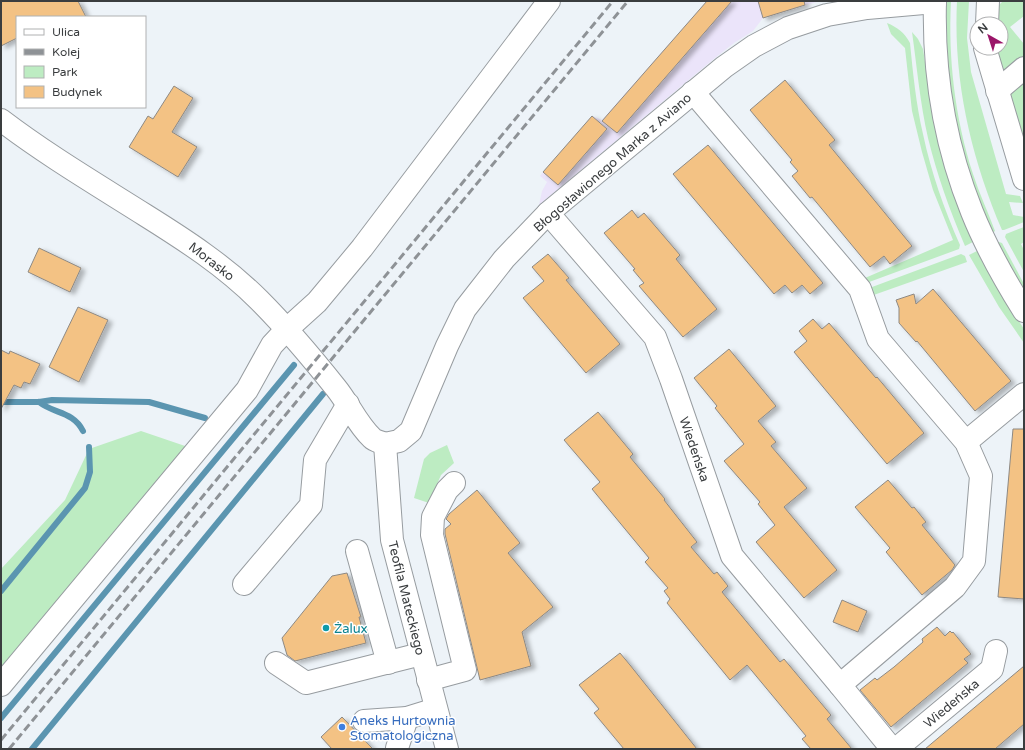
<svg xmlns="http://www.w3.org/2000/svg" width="1025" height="750" viewBox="0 0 1025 750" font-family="'Varela Round',sans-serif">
	<defs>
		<filter id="shadow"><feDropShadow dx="4.5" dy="2.5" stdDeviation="2" flood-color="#0004"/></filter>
	</defs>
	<rect width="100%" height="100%" fill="#edf3f8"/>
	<polygon fill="#ebe4fa" points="707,1 820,1 763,18 753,31 734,43 715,58 539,205 542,191 547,182 540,176 543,172 592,116 602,120"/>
	<g fill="#bdecc2">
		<path d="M945 1H951C948 59 955 118 973 174 979 193 988 212 995 231L992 233 969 174 954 113 945 48Z"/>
		<path d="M957 1H969L967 38 971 72 1006 194 1020 196 1023 203 1009 202 1013 215 1024 217V222L1004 230H1002C971 157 953 81 957 1Z"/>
		<polygon points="1003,1 1024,1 1024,16 1010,27 1024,44 1024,61 1005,75 999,62 997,48 1001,48 1001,24 997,24 999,5"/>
		<path d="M887 23C897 27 905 33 910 43 913 73 916 104 923 134 931 172 944 209 960 245L959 249 861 285 858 281 953 240 933 190 922 152 912 111 905 48 891 34Z"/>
		<path d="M912 32 918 39 923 49C927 73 929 98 934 122 943 164 956 203 973 242L965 246C950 211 937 175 928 138 920 103 917 67 912 32Z"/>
		<polygon points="1024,82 1024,163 1005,93"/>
		<polygon points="1024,227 1024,242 1021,244 1024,250 1024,272 1005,237 1006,234"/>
		<polygon points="999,242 1002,243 1024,284 1024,293 997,244"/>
		<polygon points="977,251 994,283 1024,329 1024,343 999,307 969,255"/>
		<polygon points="961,254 965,256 967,262 868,297 864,290"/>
		<polygon points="141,431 188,447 1,674 1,569 65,500 89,449"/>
		<polygon points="447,445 454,463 441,475 429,503 414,498 424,459 430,453"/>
	</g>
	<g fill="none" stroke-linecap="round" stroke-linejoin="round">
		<g stroke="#5b95b0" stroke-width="6">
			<polyline points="1,402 39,402 52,400 149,402 205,418"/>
			<path d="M39 402C54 414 73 411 83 431"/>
			<polyline points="1,591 85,488 90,472 89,447"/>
			<polyline points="1,718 294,365"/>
			<polyline points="32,749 323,394"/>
		</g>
	</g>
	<g fill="#f3c284" stroke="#8d8984" filter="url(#shadow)">
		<polygon points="1,1 78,1 86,17 17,17 17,38 1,46"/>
		<polygon points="707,1 732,1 617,133 602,121"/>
		<polygon points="758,1 804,1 805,5 763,18"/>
		<polygon points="785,80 835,140 829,145 912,246 890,264 884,256 870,267 812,197 810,198 792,176 798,171 790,162 792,160 750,110"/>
		<polygon points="174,86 193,98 172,132 197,147 178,177 129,147 148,116 153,119"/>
		<polygon points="592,116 607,129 558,185 543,172"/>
		<polygon points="708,145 823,283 810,294 802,285 792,293 785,285 774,294 673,174"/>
		<polygon points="632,210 638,218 644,213 680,255 676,259 717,309 683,337 639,286 644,283 633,270 635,269 604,233"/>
		<polygon points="39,248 81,268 70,292 28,272"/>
		<polygon points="548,254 569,278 566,280 620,344 586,373 523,298 544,281 532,267"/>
		<polygon points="933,289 1011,381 975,411 917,341 916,342 899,323 899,308 896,300 914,294 916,304"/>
		<polygon points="78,307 108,320 79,382 49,367"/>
		<polygon points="813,319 822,329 829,323 876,378 877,377 924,433 887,464 794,352 807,341 799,331"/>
		<polygon points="729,349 776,406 758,421 776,442 771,446 807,488 784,507 837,570 804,598 756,542 775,525 758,504 760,502 724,461 744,444 715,408 717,406 694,378"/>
		<polygon points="1,350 9,354 10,351 40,364 30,384 24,382 21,388 14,385 1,409"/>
		<polygon points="598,412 633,454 630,457 665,499 664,500 697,542 691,547 714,574 717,572 728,586 722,592 780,662 784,659 831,715 827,719 852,749 811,749 802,739 806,736 747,665 730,680 667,603 670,599 664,591 668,588 645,562 649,558 592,489 600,482 564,440"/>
		<polygon points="1013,429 1024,429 1024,599 998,597"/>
		<polygon points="888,480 912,508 914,507 926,522 922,525 955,565 952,570 922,595 886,552 890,548 855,507"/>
		<polygon points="477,490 520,543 508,553 553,607 522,632 531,666 480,680 445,534 445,529 451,524 446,519 449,514"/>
		<polygon points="347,573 361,617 359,617 366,643 295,661 287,655 282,638 332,576"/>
		<polygon points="842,600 867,611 858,632 833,622"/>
		<polygon points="937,627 945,636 950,631 952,633 953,632 971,654 964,659 968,663 891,727 860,690 875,678 877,680 894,667 923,642 922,639"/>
		<polygon points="620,653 630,665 697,749 624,749 594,713 599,709 579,685"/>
		<polygon points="1024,666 1024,724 995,749 925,749"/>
		<polygon points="342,717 373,749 332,749 321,737"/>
	</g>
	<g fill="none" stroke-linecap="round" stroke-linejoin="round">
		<g stroke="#979ca0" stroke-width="24">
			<g id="minor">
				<path d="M935 1C933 72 945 145 972 212 986 247 1004 279 1024 311"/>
				<polyline points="987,24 988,1"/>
				<polyline points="985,48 1024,179"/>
				<polyline points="997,91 1024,68"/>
				<path d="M1 120C47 155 96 184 145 215 185 240 225 266 259 300 286 327 312 358 336 388 349 404 357 424 372 438 375 441 381 442 385 444"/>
				<polyline points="548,213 655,337 671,379 732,556 840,685 955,587 974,561 981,476 966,442 878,339 860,289 693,92"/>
				<polyline points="966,442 1024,394"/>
				<polyline points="385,444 399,441 411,431 447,346 465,309 504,259 548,213 724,67 754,46 788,28 827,15 867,8 935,2"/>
				<polyline points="385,444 392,540 447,749"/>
				<polyline points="357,551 388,663"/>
				<polyline points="244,584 311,505 315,460 348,404"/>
				<polyline points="276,663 306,683 421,654"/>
				<polyline points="428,680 465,670 432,535 433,517 447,490 454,483"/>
				<polyline points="1,685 247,390 272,345 286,330 317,302 362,248 549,1"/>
				<polyline points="840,685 892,749"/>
				<polyline points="364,721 407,718 436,709"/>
				<polyline points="397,748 407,718"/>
				<polyline points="896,749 992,669 996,651"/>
			</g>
		</g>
		<use href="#minor" stroke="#fff" stroke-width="22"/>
		<g stroke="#8e9296" stroke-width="3" stroke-dasharray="8 4" stroke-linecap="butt">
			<polyline points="1,740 613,1"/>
			<polyline points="9,749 628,1"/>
		</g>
	</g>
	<circle fill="#0f9aa8" stroke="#fff" stroke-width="1.5" cx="326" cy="628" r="4"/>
	<circle fill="#3f7fe0" stroke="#fff" stroke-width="1.5" cx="342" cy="727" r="4"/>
	<g text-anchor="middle" stroke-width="3" stroke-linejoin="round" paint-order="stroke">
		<g font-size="13" fill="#3a3d3f" stroke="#fff">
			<text transform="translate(612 162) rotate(-41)" y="5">Błogosławionego Marka z Aviano</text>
			<text transform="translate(212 261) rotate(38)" y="5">Morasko</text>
			<text transform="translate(695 449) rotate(71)" y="5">Wiedeńska</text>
			<text transform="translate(407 598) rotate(76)" y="5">Teofila Mateckiego</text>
			<text transform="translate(951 703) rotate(-40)" y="5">Wiedeńska</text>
		</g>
		<g font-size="13" fill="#0d838f" stroke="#fff" text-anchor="start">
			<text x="334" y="633">Żalux</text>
		</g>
		<g font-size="13" fill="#366cbe" stroke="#fff" text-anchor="start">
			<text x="350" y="725">Aneks Hurtownia<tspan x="350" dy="15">Stomatologiczna</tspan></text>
		</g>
	</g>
	<rect width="1025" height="750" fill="none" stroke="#3a3d3f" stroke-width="4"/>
	<rect x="16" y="16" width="130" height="92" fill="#ffffff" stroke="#b0b1b2"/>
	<rect x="24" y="29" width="20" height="6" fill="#ffffff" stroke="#b0b1b2"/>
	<text x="52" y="36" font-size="12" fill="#3a3d3f">Ulica</text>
	<rect x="24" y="49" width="20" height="6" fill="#8e9296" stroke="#b0b1b2"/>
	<text x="52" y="56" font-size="12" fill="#3a3d3f">Kolej</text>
	<rect x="24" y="66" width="20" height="12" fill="#bdecc2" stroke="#b0b1b2"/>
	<text x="52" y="76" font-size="12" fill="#3a3d3f">Park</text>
	<rect x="24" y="86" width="20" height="12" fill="#f3c284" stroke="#b0b1b2"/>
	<text x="52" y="96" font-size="12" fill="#3a3d3f">Budynek</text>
	<g transform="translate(989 36) rotate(321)"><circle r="19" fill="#ffffff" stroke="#b0b1b2"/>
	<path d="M0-3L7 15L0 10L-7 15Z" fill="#9b1669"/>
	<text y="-6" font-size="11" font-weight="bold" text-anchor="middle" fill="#3a3d3f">N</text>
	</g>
</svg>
